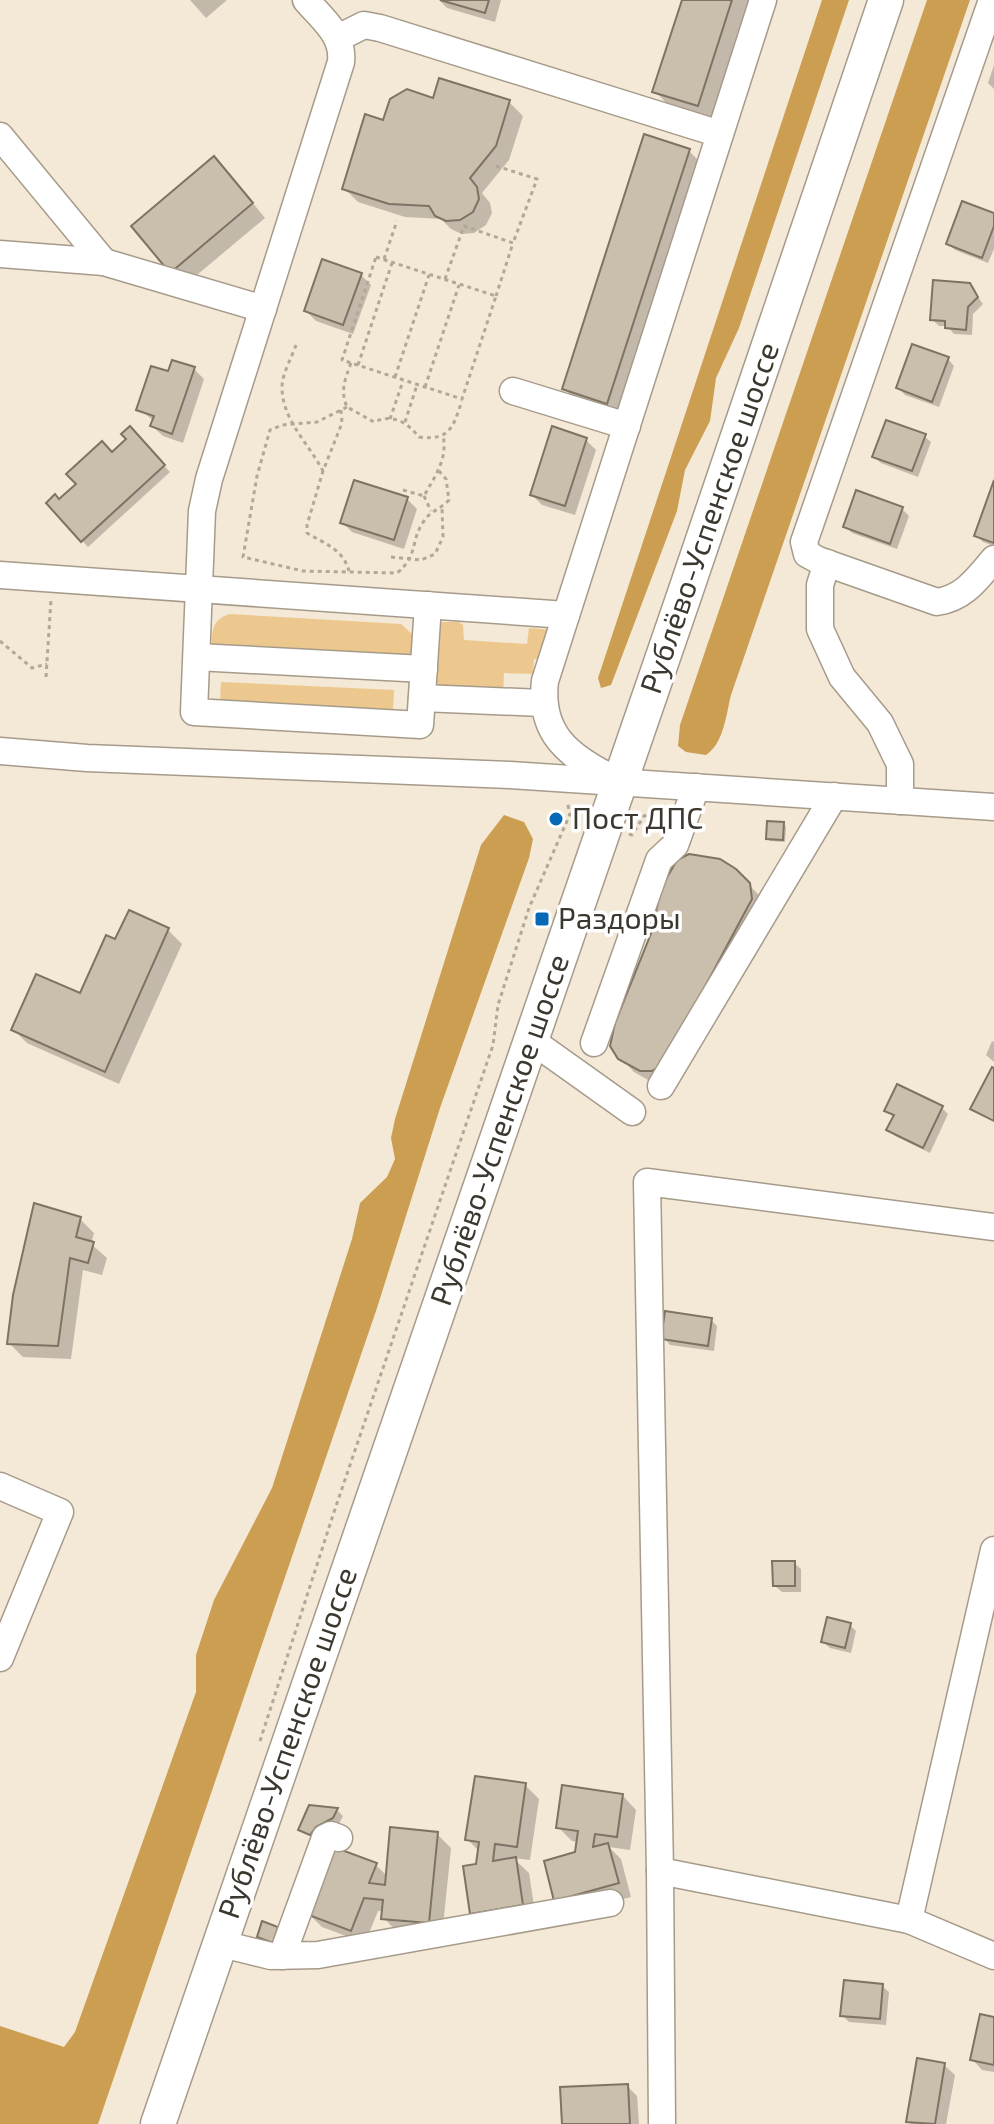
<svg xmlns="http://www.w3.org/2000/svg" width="994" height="2124" viewBox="0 0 994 2124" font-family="'Exo 2',sans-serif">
	<rect width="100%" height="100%" fill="#f4e8d6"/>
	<g fill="#edc88e">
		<path d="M230 614 401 624 414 636 413 658 212 649C212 633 211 619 230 614Z"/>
		<polygon points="442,622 459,622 463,625 464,640 527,644 529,628 553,630 545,659 534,659 533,674 504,673 503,695 443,689 434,680 436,626"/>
		<polygon points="221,682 394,690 393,711 220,703"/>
	</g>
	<g fill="#cb9e51">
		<polygon points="822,0 849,0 739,328 716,378 710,421 685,470 677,511 611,685 601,688 598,678"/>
		<path d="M927 0H970L731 695C726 715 724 743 706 755L686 752 678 746 680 725Z"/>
		<polygon points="504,815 524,822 533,839 529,858 440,1108 377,1308 98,2124 0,2124 0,2026 64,2047 75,2032 196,1692 196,1655 214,1600 272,1488 352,1239 360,1203 387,1177 395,1159 391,1138 395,1119 481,845"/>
	</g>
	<g fill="#0003">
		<polygon points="190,0 227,0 206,18"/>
		<polygon points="439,0 501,0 495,22 447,8"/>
		<polygon points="684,0 749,0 711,118 668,105 655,91"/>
		<polygon points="994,65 994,89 988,83"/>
		<polygon points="434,100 509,102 523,116 509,160 482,193 490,203 492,213 486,225 474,233 462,234 451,229 441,219 405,217 358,202 344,188 384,123"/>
		<polygon points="689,151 702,164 621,416 578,402 564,388"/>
		<polygon points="228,173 265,218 185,285 134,226"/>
		<polygon points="994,215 994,249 988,263 955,250 948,244"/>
		<polygon points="361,275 371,285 353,334 316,321 306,311"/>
		<polygon points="969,285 983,304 973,314 972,335 954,334 947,326 939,326 932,319"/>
		<polygon points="948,359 954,366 939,407 905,395 898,388"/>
		<polygon points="194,369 204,379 183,443 163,436 152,426 154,421 139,409 169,374"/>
		<polygon points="130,429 170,472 88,547 48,504 59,501 128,439"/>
		<polygon points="924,436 931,442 918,477 881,463 874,457"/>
		<polygon points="586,440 596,450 575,515 542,505 532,495"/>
		<polygon points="994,486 994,546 983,542 976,535"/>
		<polygon points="858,493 902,509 909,516 897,549 852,533 845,526"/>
		<polygon points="407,499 417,509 404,549 352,532 342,522"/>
		<polygon points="784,824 786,827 785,842 770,841 768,839"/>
		<polygon points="735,871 763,899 655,1084 634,1072 620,1057 654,932"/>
		<polygon points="168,930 182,944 119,1084 27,1043 13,1029 81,996 116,942"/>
		<polygon points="992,1041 994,1042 994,1062 986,1055"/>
		<polygon points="942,1108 948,1114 930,1153 895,1136 889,1130 894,1118 887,1110"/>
		<polygon points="80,1219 94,1233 91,1244 107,1258 102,1275 83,1270 71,1359 23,1357 9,1343"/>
		<polygon points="711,1320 717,1326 714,1351 670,1345 664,1338"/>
		<polygon points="794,1563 801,1569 801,1592 782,1592 775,1586"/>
		<polygon points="850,1625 856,1631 851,1653 830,1648 823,1642"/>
		<polygon points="525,1785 539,1799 530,1860 513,1858 529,1873 536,1919 486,1927 472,1913 479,1851 467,1839"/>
		<polygon points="623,1796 636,1810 630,1850 609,1847 621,1859 631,1897 570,1913 556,1900 576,1854 578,1842 572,1841 558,1827"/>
		<polygon points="337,1810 343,1816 339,1824 317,1841 301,1830"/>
		<polygon points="437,1834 451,1848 442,1936 397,1932 384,1918 384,1911 378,1911 365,1943 322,1927 308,1913 376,1865 387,1876"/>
		<polygon points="882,1986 889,1992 886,2025 849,2022 842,2015"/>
		<polygon points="994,2019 994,2072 982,2070 972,2059"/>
		<polygon points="944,2065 955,2075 946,2124 911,2124 908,2121"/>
		<polygon points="627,2086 637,2096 639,2124 564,2124"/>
	</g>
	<g fill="#cabeac" stroke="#7e7363" stroke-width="2">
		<polygon points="440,0 489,0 485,13"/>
		<polygon points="682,0 732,0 698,106 652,92"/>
		<polygon points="439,78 510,100 496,146 470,178 477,187 479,199 473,212 460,220 446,221 435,216 429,206 389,204 342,189 365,114 383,120 390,99 407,89 433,98"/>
		<polygon points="644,134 690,149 607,404 562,389"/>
		<polygon points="214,156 253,203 170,273 131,226"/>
		<polygon points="962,201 994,213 994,226 982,258 946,244"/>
		<polygon points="322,259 362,273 343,325 304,311"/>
		<polygon points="933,280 970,283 978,297 968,307 966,330 945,328 945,321 930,320"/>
		<polygon points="912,344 949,357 932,402 896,388"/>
		<polygon points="172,360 195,367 172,434 150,426 154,416 136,410 151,366 168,371"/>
		<polygon points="886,420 926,434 912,471 872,457"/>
		<polygon points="130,426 165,465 81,542 46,503 55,494 59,499 76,484 66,474 102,441 112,452 126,439 121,434"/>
		<polygon points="552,426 587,438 565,506 530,495"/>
		<polygon points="354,480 408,497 394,540 340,523"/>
		<polygon points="994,480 994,543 974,536"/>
		<polygon points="856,490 903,507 890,544 843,527"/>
		<polygon points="767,821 784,822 783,840 766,839"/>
		<polygon points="689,854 720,859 736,869 750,883 752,899 663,1065 652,1071 640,1071 618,1059 610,1046 615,1023 652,931 661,888 677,860"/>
		<polygon points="129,910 169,928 105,1072 11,1030 36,974 80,993 106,935 115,939"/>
		<polygon points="992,1067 994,1068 994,1121 970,1109"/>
		<polygon points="897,1084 943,1106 923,1148 886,1130 894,1115 884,1111"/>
		<polygon points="34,1203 81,1217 76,1237 94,1242 88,1263 70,1258 58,1346 7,1344 13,1295"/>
		<polygon points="665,1311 712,1318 708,1346 661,1339"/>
		<polygon points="772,1561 795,1561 795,1586 773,1586"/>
		<polygon points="827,1617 851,1623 845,1648 821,1642"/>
		<polygon points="475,1776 526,1783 517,1847 495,1844 493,1861 516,1857 523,1905 470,1914 463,1866 476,1864 479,1842 465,1840"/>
		<polygon points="562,1785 623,1794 617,1837 595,1834 593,1847 608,1843 619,1883 554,1901 544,1861 575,1852 578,1831 556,1828"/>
		<polygon points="309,1805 338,1808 333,1818 316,1827 310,1835 298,1830"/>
		<polygon points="390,1827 438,1832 429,1923 381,1919 383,1900 364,1898 351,1931 306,1914 331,1846 377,1863 369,1883 385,1885"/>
		<polygon points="262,1921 278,1927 273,1943 257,1937"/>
		<polygon points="844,1980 883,1984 880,2019 840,2016"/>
		<polygon points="980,2014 994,2017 994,2065 970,2060"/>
		<polygon points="917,2058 945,2063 935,2124 906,2122"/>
		<polygon points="628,2084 630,2124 562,2124 560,2087"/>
	</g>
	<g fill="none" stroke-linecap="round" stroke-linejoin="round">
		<g stroke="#a69b8a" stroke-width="29">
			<g id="minor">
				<path d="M306 0C323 20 344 35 341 62L209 479 202 511 194 712 420 725 428 605"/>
				<path d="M992 0 804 542 807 554 818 560 937 602C964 598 977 579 994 559"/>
				<polyline points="338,38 364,25 380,28 720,134"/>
				<polyline points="0,136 104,262"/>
				<polyline points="0,254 104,262 263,309"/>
				<polyline points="513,391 627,426"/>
				<polyline points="827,563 820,585 820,629 842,677 880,723 895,754 900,764 900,801"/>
				<polyline points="0,575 566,615"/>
				<polyline points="197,657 424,669"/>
				<polyline points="422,698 542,703"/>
				<polyline points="0,751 87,758 510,775 994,807"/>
				<path d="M612 778C568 756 539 733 545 681L763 0"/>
				<polyline points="531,1040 632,1112"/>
				<polyline points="594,1043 659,860 675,845 696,787"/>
				<polyline points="661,1086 834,796"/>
				<polyline points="0,1486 60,1512 0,1658"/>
				<polyline points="660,1871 909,1920 994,1956"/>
				<polyline points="909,1920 994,1550"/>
				<polyline points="218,1943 271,1956 318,1955 610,1903"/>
				<polyline points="282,1956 325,1838 331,1835 339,1838"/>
				<polyline points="662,2124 660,1871 647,1182 994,1227"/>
			</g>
		</g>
		<g stroke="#a69b8a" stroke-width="37">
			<polyline id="major" points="158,2124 685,593 886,0"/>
		</g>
		<g stroke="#b1a89a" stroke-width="3" stroke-dasharray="4 4" stroke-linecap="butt">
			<polyline points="496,166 537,179 513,243"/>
			<polygon points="376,257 496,296 462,399 342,360"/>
			<polyline points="384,259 397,221"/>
			<polyline points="445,279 464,226 513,243 496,296"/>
			<path d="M296 345C292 357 282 374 282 387 282 420 309 444 323 471"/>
			<path d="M351 363C345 379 340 391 347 407L374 422C393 413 408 423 419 437 451 441 453 426 462 401"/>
			<polyline points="358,365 392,263"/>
			<polyline points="395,377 429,275"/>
			<polyline points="425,387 459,285"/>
			<path d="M347 407 317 422 282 425 270 430 257 476 243 557 303 571 397 573C419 555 410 540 424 521 430 511 441 509 449 500L446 479 439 471"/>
			<path d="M341 410 342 423 323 471 307 525V533C325 544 343 549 349 571"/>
			<polyline points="390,419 403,381"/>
			<polyline points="405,422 417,385"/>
			<path d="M403 490 424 496C435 476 448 459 443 435"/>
			<polyline points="424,496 431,511"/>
			<polyline points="391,557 421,560 435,554 443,537 442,507"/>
			<polyline points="0,641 32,668 47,664"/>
			<polyline points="46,677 51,599"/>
			<polyline points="629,834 632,835 644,816 656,812 657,806"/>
			<polyline points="260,1741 334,1512 493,1045 498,1005 529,908 570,814 567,801"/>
		</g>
		<use href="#minor" stroke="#fff" stroke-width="26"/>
		<use href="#major" stroke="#fff" stroke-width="34"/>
	</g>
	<g fill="#0769b6" stroke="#fff" stroke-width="3">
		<circle cx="556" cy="819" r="8"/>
		<rect x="534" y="911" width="16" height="16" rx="4"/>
	</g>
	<g text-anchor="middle" stroke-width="7" stroke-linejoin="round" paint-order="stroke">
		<g font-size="30" fill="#3c3830" stroke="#fff">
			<text transform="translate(710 518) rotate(-71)" y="10">Рублёво-Успенское шоссе</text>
			<text transform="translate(500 1130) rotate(-71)" y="10">Рублёво-Успенское шоссе</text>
			<text transform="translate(288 1743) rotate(-71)" y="10">Рублёво-Успенское шоссе</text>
		</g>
		<g font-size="30" fill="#3c3830" stroke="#fff" text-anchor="start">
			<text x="572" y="829">Пост ДПС</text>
			<text x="558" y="929">Раздоры</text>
		</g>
	</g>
</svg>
